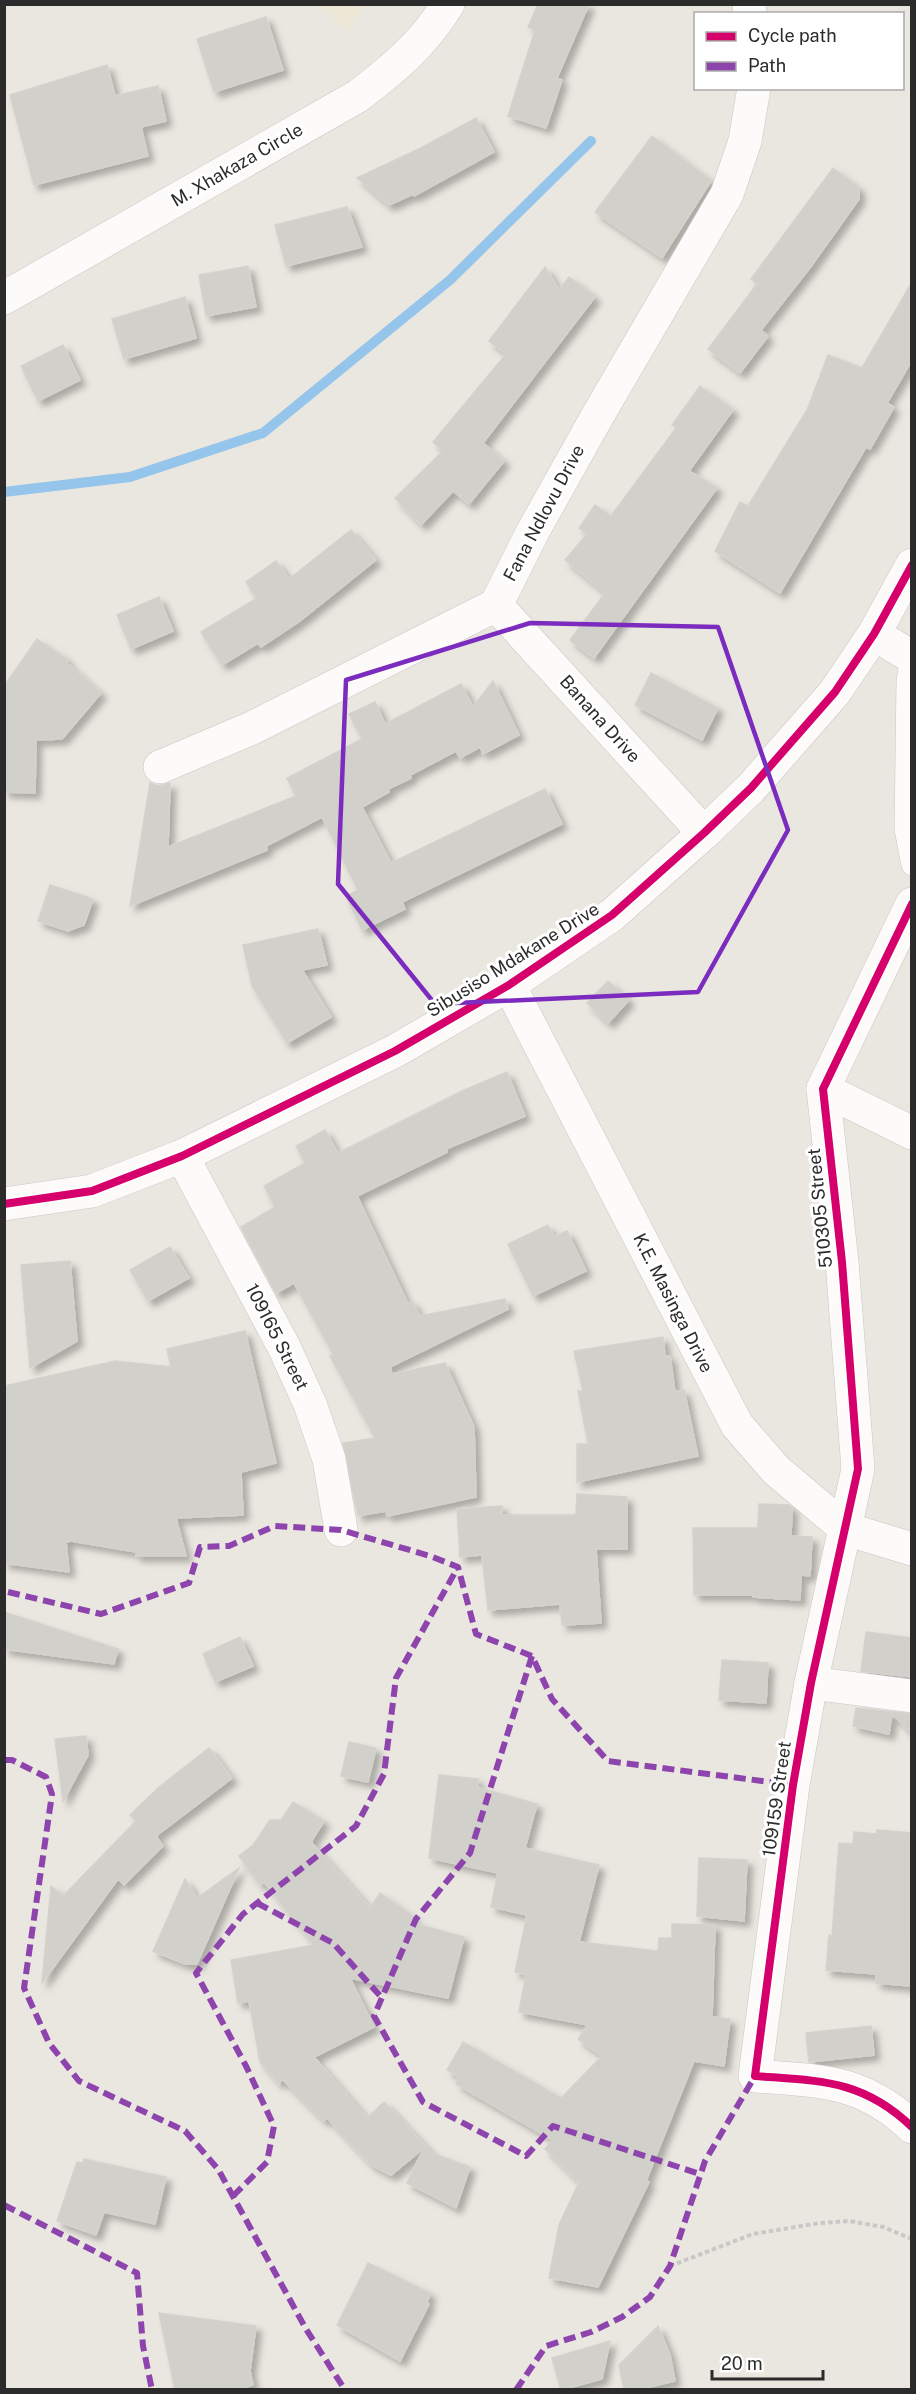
<svg xmlns="http://www.w3.org/2000/svg" width="916" height="2394" viewBox="0 0 916 2394" font-family="'Public Sans',sans-serif">
	<defs>
		<filter id="shadow"><feDropShadow dx="5.5" dy="5.5" stdDeviation="3" flood-color="#0004"/></filter>
	</defs>
	<rect width="100%" height="100%" fill="#eae7e0"/>
	<polygon fill="#ece8d5" points="317,5 365,5 347,30"/>
	<g fill="none" stroke-linecap="round" stroke-linejoin="round">
		<polyline stroke="#95c5ea" stroke-width="10" points="4,492 130,477 263,433 450,280 591,141"/>
	</g>
	<g fill="#d2d0cb" stroke="#d4d2cc" stroke-width="1.5" filter="url(#shadow)">
		<polygon points="538,4 589,4 557,78 562,80 546,128 508,116 535,30 528,27"/>
		<polygon points="266,17 283,70 214,92 197,39"/>
		<polygon points="107,65 115,96 158,86 166,121 141,127 148,156 34,185 10,95"/>
		<polygon points="476,118 494,152 414,196 413,194 389,205 357,178 421,148"/>
		<polygon points="652,136 711,181 662,258 595,212"/>
		<polygon points="833,168 859,188 859,199 812,265 761,330 768,336 740,373 708,349 757,284 751,279"/>
		<polygon points="347,207 362,247 286,266 275,225"/>
		<polygon points="248,266 256,307 206,316 199,275"/>
		<polygon points="545,267 559,290 569,277 595,297 483,443 504,461 469,504 453,491 421,525 395,498 443,451 433,442 506,354 489,341"/>
		<polygon points="912,282 912,360 887,403 894,407 870,449 866,447 780,593 715,551 740,502 748,506 807,410 828,355 862,368"/>
		<polygon points="185,297 196,338 124,359 112,319"/>
		<polygon points="63,345 80,380 38,401 21,366"/>
		<polygon points="700,386 733,410 689,471 717,488 594,658 570,640 605,593 565,560 587,534 579,528 595,505 611,516 676,428 672,425"/>
		<polygon points="351,530 376,560 300,621 261,647 258,643 222,665 201,632 257,598 246,582 276,561 289,579"/>
		<polygon points="159,597 173,631 131,649 117,615"/>
		<polygon points="37,639 68,660 67,663 101,693 62,739 36,740 35,793 4,792 4,686"/>
		<polygon points="651,673 718,708 702,740 635,705"/>
		<polygon points="493,681 519,735 483,754 480,747 460,758 456,751 410,775 411,778 388,789 389,792 362,807 391,863 545,789 562,824 402,902 405,909 362,930 346,896 358,890 322,817 266,846 267,850 130,906 150,783 158,786 170,783 168,847 296,796 287,778 362,739 349,714 375,702 385,724 461,684 473,707"/>
		<polygon points="50,885 93,899 84,925 68,931 38,921"/>
		<polygon points="318,929 327,965 302,970 331,1017 287,1043 252,986 243,945"/>
		<polygon points="608,981 629,1000 608,1023 587,1003"/>
		<polygon points="507,1072 525,1116 446,1149 447,1152 357,1196 408,1304 412,1301 420,1316 505,1299 508,1309 390,1367 392,1374 445,1363 474,1427 476,1497 387,1516 386,1511 358,1516 343,1443 375,1438 330,1356 333,1354 294,1283 276,1293 241,1227 275,1207 264,1186 305,1163 296,1146 325,1130 338,1153 462,1091"/>
		<polygon points="548,1225 554,1237 567,1231 586,1271 533,1296 508,1244"/>
		<polygon points="170,1247 189,1278 148,1301 130,1270"/>
		<polygon points="70,1261 77,1341 30,1368 21,1265"/>
		<polygon points="245,1331 276,1463 241,1472 243,1515 176,1518 186,1556 136,1556 136,1552 71,1541 66,1542 69,1572 4,1563 4,1386 115,1361 171,1367 167,1349"/>
		<polygon points="663,1337 665,1356 670,1356 675,1392 684,1390 698,1456 577,1482 577,1444 588,1444 578,1391 583,1391 574,1351"/>
		<polygon points="577,1494 627,1497 627,1549 596,1549 601,1623 562,1625 560,1604 488,1610 482,1555 460,1557 457,1509 502,1506 502,1515 576,1515"/>
		<polygon points="759,1504 789,1505 792,1508 791,1536 812,1537 810,1576 801,1575 800,1600 753,1597 753,1595 694,1595 693,1528 758,1528"/>
		<polygon points="4,1612 118,1649 114,1664 4,1649"/>
		<polygon points="866,1632 912,1638 912,1677 861,1671"/>
		<polygon points="240,1637 253,1666 215,1682 203,1654"/>
		<polygon points="722,1660 768,1663 766,1703 719,1700"/>
		<polygon points="856,1708 912,1714 912,1734 892,1713 889,1734 853,1726"/>
		<polygon points="86,1736 88,1755 63,1801 55,1739"/>
		<polygon points="349,1742 376,1748 368,1782 341,1776"/>
		<polygon points="209,1748 232,1778 156,1836 163,1846 124,1885 118,1879 42,1983 51,1886 63,1896 136,1821 130,1815 159,1787"/>
		<polygon points="439,1775 478,1779 477,1787 537,1804 525,1848 599,1865 579,1942 658,1951 659,1938 672,1938 672,1924 715,1925 712,2017 730,2019 724,2066 694,2061 646,2181 649,2182 598,2287 549,2278 559,2225 579,2182 545,2149 553,2140 456,2084 459,2077 447,2070 463,2042 561,2098 602,2056 578,2039 588,2025 519,2012 526,1974 515,1972 527,1915 491,1907 498,1873 429,1858"/>
		<polygon points="293,1802 324,1821 311,1842 370,1908 380,1893 415,1918 413,1923 464,1937 448,1998 350,1978 374,2027 314,2057 367,2118 384,2102 432,2153 470,2167 456,2208 407,2183 424,2148 391,2175 371,2165 327,2118 324,2121 282,2079 279,2084 260,2062 249,2001 238,2003 231,1960 314,1945 264,1882 260,1885 239,1856 253,1845 270,1820 281,1820"/>
		<polygon points="877,1830 912,1833 910,1986 876,1983 876,1974 826,1970 829,1935 832,1936 839,1843 853,1844 854,1832 877,1834"/>
		<polygon points="699,1858 747,1860 744,1921 697,1916"/>
		<polygon points="239,1868 197,1964 185,1964 153,1951 185,1879 197,1898"/>
		<polygon points="871,2026 874,2055 809,2062 806,2033"/>
		<polygon points="84,2159 166,2177 155,2224 104,2212 96,2235 57,2221 77,2162 83,2163"/>
		<polygon points="368,2263 430,2293 427,2303 429,2304 400,2361 337,2325"/>
		<polygon points="159,2313 256,2326 250,2371 253,2385 236,2390 175,2390"/>
		<polygon points="658,2326 670,2355 675,2381 637,2390 624,2390 619,2365"/>
		<polygon points="610,2341 602,2379 561,2390 552,2358"/>
	</g>
	<g fill="none" stroke-linecap="round" stroke-linejoin="round">
		<g stroke="#c7c6c5" stroke-width="22">
			<polyline id="lane" points="911,657 907,681 905,829 912,865"/>
		</g>
		<g stroke="#c7c6c5" stroke-width="34">
			<g id="street">
				<polyline points="749,4 750,14"/>
				<path d="M4 298 358 96C393 69 424 44 448 4"/>
				<polyline points="496,605 704,833"/>
				<polyline points="874,634 912,657"/>
				<polyline points="160,767 252,728 496,605 532,533 598,415 727,194 745,141 754,88"/>
				<path d="M912 904 823 1089 842 1262 858 1469 811 1683 793 1785 755 2076C819 2081 862 2079 912 2127"/>
				<polyline points="509,985 737,1425 776,1470 846,1529 912,1549"/>
				<polyline points="823,1089 912,1133"/>
				<polyline points="182,1156 284,1347 310,1404 329,1459 341,1530"/>
				<polyline points="811,1683 912,1696"/>
			</g>
		</g>
		<g stroke="#c7c6c5" stroke-width="34">
			<polyline id="secondary" points="4,1204 92,1191 182,1156 395,1051 509,985 612,915 704,833 751,788 835,692 874,634 912,565"/>
		</g>
		<polyline stroke="#c8c8c7" stroke-width="4" stroke-dasharray="4.5 3" stroke-linecap="butt" points="670,2266 753,2234 820,2223 849,2221 883,2227 912,2239"/>
		<use href="#lane" stroke="#fcfbfa" stroke-width="21"/>
		<use href="#street" stroke="#fcfbfa" stroke-width="33"/>
		<use href="#secondary" stroke="#fcfbfa" stroke-width="33"/>
		<g stroke="#8e44ad" stroke-width="6" stroke-dasharray="12 6" stroke-linecap="butt">
			<polyline points="8,1592 101,1614 189,1583 200,1547 229,1546 275,1526 341,1530 430,1556 458,1567 476,1634 532,1656 552,1699 608,1761 793,1785"/>
			<polyline points="532,1656 470,1853 416,1919 374,2016 423,2102 526,2156 553,2126 700,2174"/>
			<polyline points="4,1760 12,1760 46,1777 52,1794 24,1988 49,2043 79,2081 185,2131 218,2169 306,2329 345,2390"/>
			<polyline points="257,1903 333,1943 382,1998"/>
			<polyline points="233,2196 267,2162 274,2126 246,2066 196,1973 243,1914 356,1826 384,1774 396,1678 458,1567"/>
			<polyline points="4,2205 137,2273 143,2346 152,2390"/>
			<polyline points="516,2390 546,2346 591,2332 622,2317 650,2297 670,2266 705,2161 755,2076"/>
		</g>
		<g stroke="#fff" stroke-width="11">
			<g id="cycleway">
				<path d="M912 904 823 1089 842 1262 858 1469 811 1683 793 1785 755 2076C819 2081 862 2079 912 2127"/>
				<polyline points="4,1204 92,1191 182,1156 395,1051 509,985 612,915 704,833 751,788 835,692 874,634 912,565"/>
			</g>
		</g>
		<use href="#cycleway" stroke="#d6006c" stroke-width="8"/>
	</g>
	<path fill="none" stroke="#7b2cbf" stroke-width="4.5" stroke-linejoin="round" d="M530 623 718 627 788 830 698 992 435 1004 338 884 346 680Z"/>
	<g text-anchor="middle" stroke-width="6" stroke-linejoin="round" paint-order="stroke">
		<g font-size="18" fill="#2b2b2b" stroke="#fff">
			<text transform="translate(237 165) rotate(-30)" y="6">M. Xhakaza Circle</text>
			<text transform="translate(544 513) rotate(-62)" y="6">Fana Ndlovu Drive</text>
			<text transform="translate(600 719) rotate(48)" y="6">Banana Drive</text>
			<text transform="translate(513 960) rotate(-32)" y="6">Sibusiso Mdakane Drive</text>
			<text transform="translate(820 1208) rotate(-96)" y="6">510305 Street</text>
			<text transform="translate(673 1303) rotate(63)" y="6">K.E. Masinga Drive</text>
			<text transform="translate(277 1337) rotate(63)" y="6">109165 Street</text>
			<text transform="translate(777 1799) rotate(-82)" y="6">109159 Street</text>
		</g>
	</g>
	<rect width="916" height="2394" fill="none" stroke="#2b2b2b" stroke-width="12"/>
	<rect x="694" y="12" width="210" height="78" fill="#ffffff" stroke="#aaaaaa" stroke-width="1.5"/>
	<rect x="706" y="32" width="30" height="9" fill="#d6006c" stroke="#aaaaaa" stroke-width="1.5"/>
	<text x="748" y="42" font-size="18" fill="#2b2b2b">Cycle path</text>
	<rect x="706" y="62" width="30" height="9" fill="#8e44ad" stroke="#aaaaaa" stroke-width="1.5"/>
	<text x="748" y="72" font-size="18" fill="#2b2b2b">Path</text>
	<path d="M712 2370v9h111v-9" fill="none" stroke="#2b2b2b" stroke-width="3"/>
	<text x="721" y="2370" font-size="18" fill="#2b2b2b" stroke="#ffffff" stroke-width="4.5" paint-order="stroke">20 m</text>
</svg>
